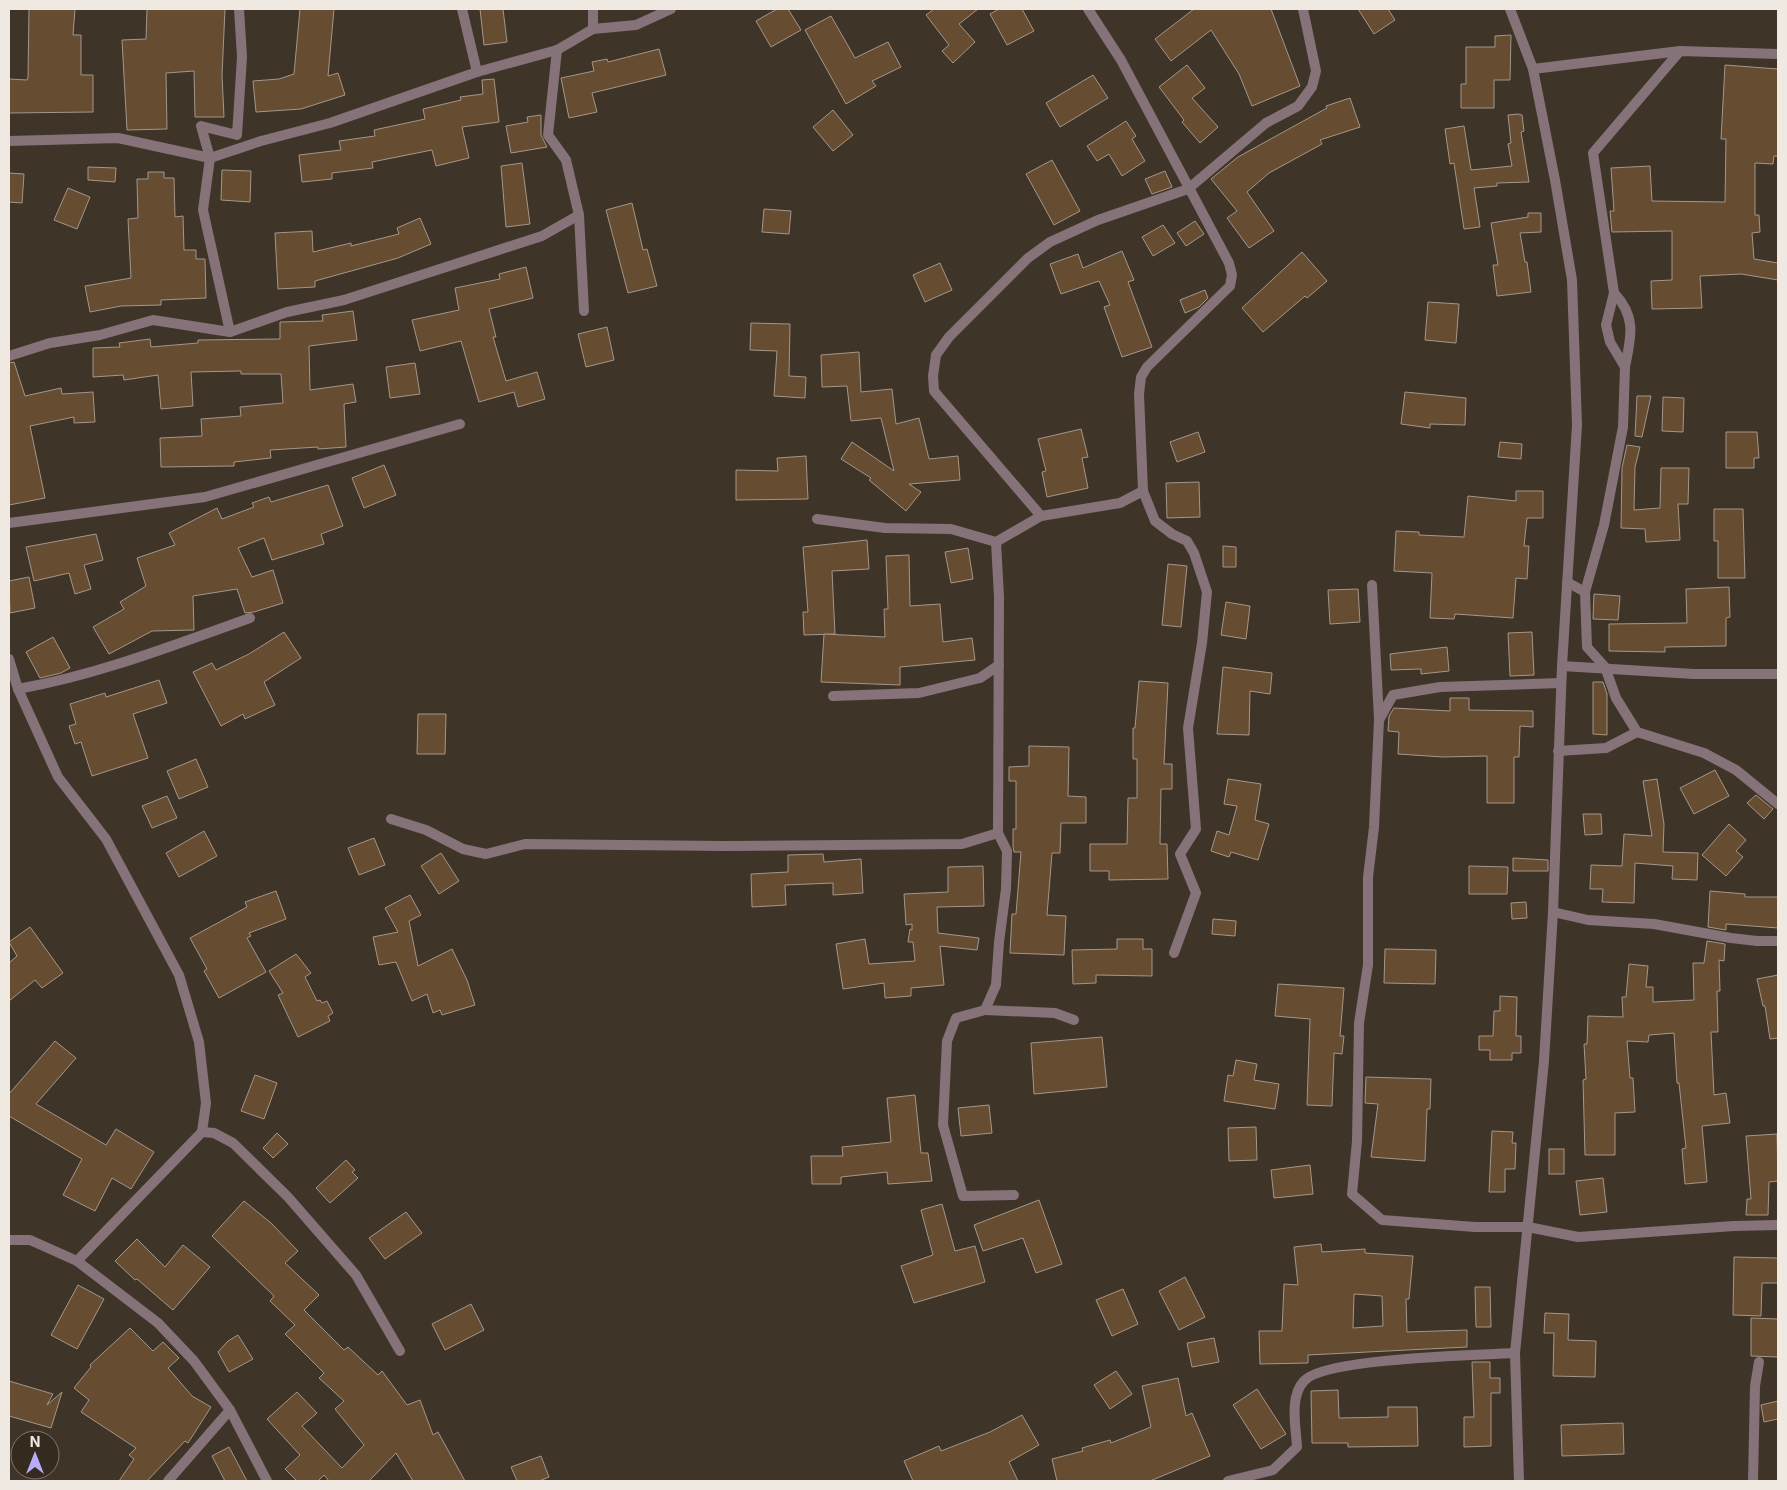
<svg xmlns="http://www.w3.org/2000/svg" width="1787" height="1490" viewBox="0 0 1787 1490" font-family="Inter,sans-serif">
	<rect width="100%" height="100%" fill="#3f3428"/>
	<g fill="#664d32" stroke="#a49689" fill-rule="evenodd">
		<polygon points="29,9 75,9 73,35 81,35 81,75 93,75 93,112 9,113 9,79 27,80 28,77"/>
		<polygon points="147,9 225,9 222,75 224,117 195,117 194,71 166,73 167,129 127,130 122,40 146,39"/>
		<polygon points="300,9 334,9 328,76 338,73 345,95 301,109 256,112 253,81 279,79 294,74"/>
		<polygon points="480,9 503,9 507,42 484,45"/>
		<polygon points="777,9 788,9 801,30 771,47 756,21"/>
		<polygon points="934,9 978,9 959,24 975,42 953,63 942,51 949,45 926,15"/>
		<polygon points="999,9 1022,9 1034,31 1007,45 990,14"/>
		<polygon points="1194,9 1271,9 1300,86 1252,106 1239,74 1211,30 1171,61 1155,39"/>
		<polygon points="1358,9 1388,9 1395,20 1374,34"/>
		<polygon points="831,16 855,58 888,42 901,67 872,81 876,86 846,104 805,30"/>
		<polygon points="1511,35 1510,80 1494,80 1494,108 1461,108 1461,84 1466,84 1466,47 1495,47 1495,36"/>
		<polygon points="659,49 666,75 592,93 597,112 569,118 561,78 594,71 592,62 607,59 608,62"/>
		<polygon points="1187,65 1205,88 1192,98 1218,127 1200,143 1182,122 1184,120 1159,87"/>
		<polygon points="1725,65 1778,69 1778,156 1774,156 1773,164 1755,163 1755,215 1759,215 1760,232 1752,233 1754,259 1778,263 1778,280 1741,274 1700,276 1702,308 1652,309 1651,281 1672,280 1672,231 1612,232 1610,211 1614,211 1611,168 1650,166 1652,201 1725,202 1726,139 1721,139"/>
		<polygon points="1093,75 1108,98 1060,127 1046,103"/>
		<polygon points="494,79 499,122 462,127 469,158 436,166 432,150 372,162 373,168 332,173 332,179 302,182 299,155 341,150 339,141 375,136 374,130 425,119 423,109 461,100 460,97 483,94 482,80"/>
		<polygon points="1350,98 1360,127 1320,140 1322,144 1269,173 1247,192 1274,231 1249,248 1227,218 1237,211 1211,179 1238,157 1327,108 1326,106"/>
		<polygon points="833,110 853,135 833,151 813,127"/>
		<polygon points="1518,114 1522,115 1524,131 1521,132 1529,182 1497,183 1497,186 1474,188 1480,227 1464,229 1454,163 1450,164 1445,129 1464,126 1471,170 1512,166 1508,144 1511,143 1508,115"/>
		<polygon points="541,115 541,135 547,147 511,153 506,126 528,122 527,117"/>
		<polygon points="1126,121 1136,136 1132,139 1145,161 1122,176 1109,154 1097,161 1087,146"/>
		<polygon points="1052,160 1080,211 1054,225 1026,174"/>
		<polygon points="522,163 530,224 506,227 501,166"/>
		<polygon points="88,167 116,168 115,182 88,180"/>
		<polygon points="222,170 251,171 250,202 221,200"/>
		<polygon points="1165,171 1172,187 1152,194 1145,179"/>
		<polygon points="148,172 164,172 164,178 174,178 175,217 183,216 184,250 196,250 196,259 205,259 206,298 161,300 161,305 121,306 90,312 85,286 131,278 128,219 138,218 137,179 148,179"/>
		<polygon points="9,173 24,174 22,203 9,202"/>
		<polygon points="68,188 90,197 77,229 54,220"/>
		<polygon points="632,203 643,250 647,249 657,286 628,293 606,210"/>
		<polygon points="764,209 791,211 789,234 762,232"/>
		<polygon points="1528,213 1541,213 1541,232 1520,233 1525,262 1527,262 1531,292 1497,296 1493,265 1498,265 1491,223 1528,217"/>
		<polygon points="420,218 431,244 398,258 315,281 315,287 278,289 275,233 312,231 313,252 351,243 351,246 399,234 397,228"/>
		<polygon points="1195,221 1204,234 1186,246 1177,233"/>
		<polygon points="1163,225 1175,243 1153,256 1142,237"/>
		<polygon points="1122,251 1134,280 1128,282 1152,347 1122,357 1104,307 1110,305 1099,281 1061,294 1050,264 1078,254 1083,268"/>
		<polygon points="1302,252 1327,281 1307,298 1305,296 1263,332 1242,308"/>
		<polygon points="940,263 952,290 925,302 913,275"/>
		<polygon points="526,267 533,298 489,309 496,337 493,337 506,381 537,372 545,399 518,407 514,392 479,402 461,341 420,351 412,320 459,310 455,288 500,279 499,274"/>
		<polygon points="1205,290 1208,298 1199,307 1185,313 1180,300"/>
		<polygon points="1428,302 1459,304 1456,343 1425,340"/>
		<polygon points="353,311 357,340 309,346 310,390 353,384 356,402 344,404 346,447 318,449 318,447 270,450 271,458 234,462 234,466 161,467 160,438 202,436 201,419 241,416 240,407 283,403 281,374 241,374 241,371 191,372 193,406 161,409 158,375 124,380 123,375 93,377 93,348 120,347 119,343 150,339 151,347 198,343 198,340 280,339 280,322 323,321 322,315"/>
		<polygon points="751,323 790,324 789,376 806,377 805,398 774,396 777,351 750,350"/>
		<polygon points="607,327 614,360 586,367 578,334"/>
		<polygon points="859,352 861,392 892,389 896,424 919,418 929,459 958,456 960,480 909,484 921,492 906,511 869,480 871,478 841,459 852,442 894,471 881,418 851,421 847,386 822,387 821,355"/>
		<polygon points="14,362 25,396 61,388 62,394 93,392 95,422 74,423 74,417 30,426 45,498 9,505 9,363"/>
		<polygon points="415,363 420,394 390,398 386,367"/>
		<polygon points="1405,392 1466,398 1465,425 1430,424 1430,428 1401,424"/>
		<polygon points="1637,396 1651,396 1642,437 1635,436"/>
		<polygon points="1663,397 1684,398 1683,432 1662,431"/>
		<polygon points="1081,429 1088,457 1082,458 1088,488 1047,497 1042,472 1046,471 1038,439"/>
		<polygon points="1198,432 1205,452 1177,462 1170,442"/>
		<polygon points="1726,432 1757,432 1759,458 1754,458 1754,468 1726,468"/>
		<polygon points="1500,442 1522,444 1521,459 1498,457"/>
		<polygon points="1627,445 1640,447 1635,467 1634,510 1660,508 1661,468 1689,468 1688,504 1678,504 1680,540 1646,542 1645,529 1621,528 1622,468"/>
		<polygon points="806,456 808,499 736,500 736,470 778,471 777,458"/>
		<polygon points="384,465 396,495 364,508 352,478"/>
		<polygon points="1199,482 1200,517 1167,518 1166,483"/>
		<polygon points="328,485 343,526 321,534 324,544 272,560 264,538 238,548 252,577 273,570 283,603 254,612 245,613 237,589 193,596 194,630 152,631 109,654 93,627 124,609 120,602 146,586 137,558 175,545 169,533 217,508 222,519 254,507 252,503 269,497 271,502"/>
		<polygon points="1516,491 1543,491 1543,518 1527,518 1524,546 1529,546 1527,579 1516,578 1513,618 1455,614 1454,619 1430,618 1432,573 1394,571 1396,531 1419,532 1419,535 1464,537 1468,496 1516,501"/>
		<polygon points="1714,509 1743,509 1745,578 1718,578 1718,541 1714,541"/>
		<polygon points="96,534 103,560 84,565 91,589 75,594 69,573 34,581 26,547"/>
		<polygon points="867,540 869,569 832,571 835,634 804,635 803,612 808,612 803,547"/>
		<polygon points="1223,546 1236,547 1236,567 1223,567"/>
		<polygon points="968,548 973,579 951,583 945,552"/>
		<polygon points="909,555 910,606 940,604 943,642 972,638 975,660 900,667 900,685 821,682 824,634 885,637 884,609 888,609 886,556"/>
		<polygon points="1168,564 1187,566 1181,627 1162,625"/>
		<polygon points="29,577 35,608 10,613 9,581"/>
		<polygon points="1729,587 1730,617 1726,618 1726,646 1665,647 1665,652 1609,651 1609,624 1687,623 1686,589"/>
		<polygon points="1358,589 1360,622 1330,624 1328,590"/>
		<polygon points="1594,594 1620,596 1618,620 1593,619"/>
		<polygon points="1226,602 1250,606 1246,639 1221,635"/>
		<polygon points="284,632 301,658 264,682 275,705 245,719 243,714 221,726 193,672 212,663 216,670 249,654"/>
		<polygon points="1532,632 1534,675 1510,676 1508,633"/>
		<polygon points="53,637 70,668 61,673 40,678 26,652"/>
		<polygon points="1447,647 1449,671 1421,674 1421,669 1391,670 1390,654"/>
		<polygon points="1223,667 1272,673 1270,694 1250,691 1249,735 1217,734"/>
		<polygon points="159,680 167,703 133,714 148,758 92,776 81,742 75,744 69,726 76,724 70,704 105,693 106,697"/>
		<polygon points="1139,681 1168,683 1164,764 1172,764 1172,789 1161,789 1160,844 1167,844 1168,879 1109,880 1109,871 1090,871 1090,844 1127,844 1128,798 1137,798 1137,759 1133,759 1133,728 1135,728"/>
		<polygon points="1593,682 1603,682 1607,694 1607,735 1593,734"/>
		<polygon points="1450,698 1469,698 1469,710 1533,711 1533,727 1520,726 1519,757 1514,757 1514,803 1487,803 1487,756 1443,757 1398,754 1399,732 1388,731 1389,716 1394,708 1450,711"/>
		<polygon points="418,714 446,714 445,754 417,754"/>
		<polygon points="1029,746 1069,747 1068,796 1086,797 1086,823 1061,823 1060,853 1052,853 1047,915 1066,916 1064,955 1010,953 1012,914 1016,914 1021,852 1014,852 1013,847 1013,829 1016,829 1016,781 1009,781 1009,767 1029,766"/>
		<polygon points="196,759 208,787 179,799 167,771"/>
		<polygon points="1715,770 1729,796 1694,814 1680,788"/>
		<polygon points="1228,779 1261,784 1255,820 1269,824 1258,860 1231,852 1229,857 1211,851 1217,831 1229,835 1237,806 1224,804"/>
		<polygon points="1657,779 1664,824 1663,852 1698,853 1697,880 1672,879 1673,866 1635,863 1634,903 1602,902 1603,889 1590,889 1591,865 1622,866 1624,834 1652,836 1643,781"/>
		<polygon points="1756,795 1773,809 1764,819 1747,803"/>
		<polygon points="167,796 177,818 152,828 142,806"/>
		<polygon points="1583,814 1601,814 1602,834 1585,835"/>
		<polygon points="1729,824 1746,840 1736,851 1743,857 1726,876 1702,855"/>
		<polygon points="204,831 217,856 179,877 166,853"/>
		<polygon points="374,838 385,865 359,875 348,848"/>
		<polygon points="441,853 459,881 439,894 421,866"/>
		<polygon points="823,854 824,862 861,859 863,893 833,895 833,883 785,885 786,905 752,907 751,874 788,872 788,855"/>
		<polygon points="1513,858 1548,860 1548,871 1513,871"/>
		<polygon points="983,866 984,906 937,907 938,933 979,938 977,950 940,946 944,985 911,988 911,996 885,998 884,983 843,989 836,944 865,939 869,964 915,961 913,942 908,942 910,929 912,930 912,924 906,925 904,894 948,892 948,867"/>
		<polygon points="1469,866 1508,867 1507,894 1469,894"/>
		<polygon points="276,891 286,919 249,933 251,936 247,938 266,972 219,998 204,971 207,969 190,938 247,907 245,902"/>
		<polygon points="1710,891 1745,894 1745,897 1778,897 1778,928 1726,924 1726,930 1708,927"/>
		<polygon points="410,895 421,915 409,921 418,966 452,949 467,980 475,1005 442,1015 440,1010 433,1013 427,994 412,1001 396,962 379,965 373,937 398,932 385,908"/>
		<polygon points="1526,902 1527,918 1512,919 1511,903"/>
		<polygon points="1213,919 1236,921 1235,936 1212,934"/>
		<polygon points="30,927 63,973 42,988 35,980 9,1001 9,963 17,956 9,942"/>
		<polygon points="1117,939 1143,939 1143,949 1152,949 1152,976 1096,975 1096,983 1073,984 1072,950 1117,949"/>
		<polygon points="1707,941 1725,944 1724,961 1719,960 1720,991 1717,991 1718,1032 1711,1032 1714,1095 1726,1093 1730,1123 1702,1126 1707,1182 1685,1184 1682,1149 1686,1148 1679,1083 1677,1083 1674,1033 1649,1035 1648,1042 1627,1041 1630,1078 1633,1078 1635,1112 1615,1113 1615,1155 1585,1155 1583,1080 1586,1079 1584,1044 1587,1044 1588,1016 1623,1017 1622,997 1626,997 1629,964 1648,966 1646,987 1653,987 1653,1002 1694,1000 1693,963 1704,963"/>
		<polygon points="1385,949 1436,950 1435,984 1384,983"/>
		<polygon points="296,954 311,973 305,977 317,1001 320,1000 322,1003 327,1001 333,1013 328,1016 330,1021 298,1037 278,995 283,993 269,971"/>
		<polygon points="1778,975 1778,1038 1770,1039 1765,1006 1763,1006 1757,979"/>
		<polygon points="1278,984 1344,988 1340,1036 1344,1036 1342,1054 1334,1053 1332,1106 1307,1105 1310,1019 1275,1016"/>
		<polygon points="1500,996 1517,997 1516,1036 1521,1036 1521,1053 1512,1053 1512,1060 1490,1060 1490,1050 1479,1050 1479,1036 1493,1036 1494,1011 1500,1011"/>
		<polygon points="1102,1037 1107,1087 1034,1094 1031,1043"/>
		<polygon points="55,1041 76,1058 36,1104 106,1145 116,1129 154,1152 131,1189 112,1178 95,1211 63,1195 82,1159 9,1116 9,1094"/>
		<polygon points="1236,1060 1257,1064 1254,1080 1279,1084 1275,1109 1224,1101 1228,1075 1233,1076"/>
		<polygon points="255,1075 277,1083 264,1119 241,1111"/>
		<polygon points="1366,1077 1431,1079 1430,1109 1427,1109 1425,1161 1371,1157 1378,1104 1365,1103"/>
		<polygon points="915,1095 921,1153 928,1153 932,1181 888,1184 887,1172 841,1177 841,1184 812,1184 811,1156 843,1156 842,1147 891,1142 887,1098"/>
		<polygon points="989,1105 992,1133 961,1136 958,1108"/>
		<polygon points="1256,1127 1257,1160 1229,1161 1228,1128"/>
		<polygon points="1492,1131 1513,1132 1512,1143 1516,1143 1515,1169 1505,1169 1505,1192 1489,1192"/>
		<polygon points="277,1133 288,1144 273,1158 263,1148"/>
		<polygon points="1777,1134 1778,1181 1769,1182 1768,1215 1746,1215 1747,1199 1751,1199 1746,1136"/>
		<rect x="1549" y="1149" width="15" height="25"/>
		<polygon points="346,1160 355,1170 352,1172 358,1178 330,1203 316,1188"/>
		<polygon points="1310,1165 1313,1194 1274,1198 1271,1170"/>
		<polygon points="1603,1178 1607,1212 1580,1215 1576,1181"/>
		<polygon points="1039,1200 1062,1264 1036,1273 1023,1238 983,1251 974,1225"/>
		<polygon points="244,1201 271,1223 298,1251 285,1263 319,1295 304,1310 344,1350 348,1347 378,1375 382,1371 407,1405 420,1400 433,1435 438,1432 465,1481 413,1481 396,1453 369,1481 329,1481 324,1475 318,1481 297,1481 285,1469 300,1455 267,1419 297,1392 317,1413 302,1426 342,1468 364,1445 335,1409 344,1401 319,1378 324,1373 285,1334 295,1325 270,1301 274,1296 212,1236"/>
		<polygon points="942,1204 955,1251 975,1246 985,1282 914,1303 901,1266 933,1255 921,1210"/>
		<polygon points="406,1212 422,1233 385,1259 369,1238"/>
		<polygon points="137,1239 165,1267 183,1245 210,1267 173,1310 137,1279 135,1280 115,1261"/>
		<path d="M1321 1244 1322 1252 1365 1249V1253L1413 1256 1409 1299H1406L1407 1332 1467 1330V1347L1308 1355V1363L1260 1364 1259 1331H1282L1284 1284 1298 1285 1294 1247ZM1354 1294 1382 1296 1383 1326 1353 1328Z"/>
		<polygon points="1734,1257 1778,1258 1778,1283 1762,1283 1761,1316 1733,1315"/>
		<polygon points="1185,1277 1205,1317 1179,1330 1159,1291"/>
		<polygon points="78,1285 104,1299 77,1349 51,1335"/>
		<polygon points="1475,1287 1490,1287 1491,1327 1476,1327"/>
		<polygon points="1123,1289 1138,1324 1112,1336 1096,1300"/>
		<polygon points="471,1304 484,1330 445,1350 432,1324"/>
		<polygon points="1545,1313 1569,1314 1568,1340 1596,1341 1595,1377 1553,1376 1554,1333 1544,1333"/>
		<polygon points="1751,1318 1778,1319 1778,1357 1751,1356"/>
		<polygon points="130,1328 153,1351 163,1342 179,1358 168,1368 192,1396 211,1407 188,1443 185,1441 147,1481 119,1481 134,1459 129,1455 136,1448 81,1412 89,1400 74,1388 91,1367 90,1365"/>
		<polygon points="238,1335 253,1359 229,1372 218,1352 228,1341"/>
		<polygon points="1214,1338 1219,1362 1192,1367 1187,1343"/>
		<polygon points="1472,1362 1490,1362 1490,1378 1500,1378 1500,1393 1491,1393 1491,1446 1464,1447 1464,1417 1474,1417"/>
		<polygon points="1116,1371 1132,1394 1110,1409 1094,1385"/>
		<polygon points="1178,1378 1186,1416 1192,1413 1210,1456 1150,1481 1057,1481 1052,1459 1083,1451 1082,1448 1110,1440 1111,1443 1151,1427 1142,1386"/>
		<polygon points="9,1381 53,1394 47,1405 62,1392 51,1428 9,1416"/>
		<polygon points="1257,1389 1286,1434 1261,1449 1233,1405"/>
		<polygon points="1338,1390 1339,1418 1388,1417 1388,1407 1417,1407 1418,1446 1348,1447 1348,1443 1312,1443 1311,1391"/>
		<polygon points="1778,1401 1778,1419 1764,1422 1761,1405"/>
		<polygon points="1022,1415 1039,1445 1009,1462 1018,1481 913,1481 904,1461 939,1446 941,1451 990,1432"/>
		<polygon points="1623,1423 1624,1454 1562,1456 1561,1425"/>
		<polygon points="229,1447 247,1481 225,1481 212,1456"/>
		<polygon points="541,1456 549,1477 539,1481 517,1481 511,1467"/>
	</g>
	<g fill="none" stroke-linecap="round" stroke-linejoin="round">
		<g stroke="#857379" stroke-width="10">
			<polyline points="462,9 477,72"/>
			<polyline points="593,9 593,29"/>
			<polyline points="1088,9 1121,60 1229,263 1232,275 1230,286 1147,367 1141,377 1139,394 1143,491 1155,521 1172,534 1187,541 1194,553 1207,592 1202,643 1188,728 1196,829 1180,854 1196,893 1174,953"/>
			<polyline points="1510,9 1533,69 1555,180 1572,280 1577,425 1562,666 1553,912 1544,1061 1515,1353 1519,1481"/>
			<polyline points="557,50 548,135 566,160 579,215 584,311"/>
			<polyline points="1680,51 1593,153 1614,293 1606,325 1610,342 1625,367 1623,427 1604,525 1585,592 1587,647 1605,667 1616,698 1637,732 1704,753 1736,770 1778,804"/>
			<polyline points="1533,69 1680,51 1778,54"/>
			<polyline points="9,141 118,138 210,158 261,141 330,123 477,72 557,50 593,29 636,25 671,9"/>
			<path d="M1614 293C1637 317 1631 337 1625 367"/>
			<polyline points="230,332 203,210 210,158 201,126 237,135 242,57 239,9"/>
			<polyline points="9,356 50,343 100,335 153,320 230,332 287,312 344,300 542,236 579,215"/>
			<polyline points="1041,516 934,391 933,376 936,355 949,337 1028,258 1050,242 1098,220 1188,189 1266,123 1298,106 1312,87 1316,71 1303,9"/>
			<polyline points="817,519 885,528 951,529 996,542 1041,516 1120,503 1143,491"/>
			<polyline points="9,523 205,497 460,424"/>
			<polyline points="996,542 999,597 998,833 1007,851 1006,889 999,942 996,985 985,1010 956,1018 947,1041 943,1125 963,1196 1014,1195"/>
			<polyline points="1567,582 1585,592"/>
			<polyline points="1372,585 1379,719"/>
			<path d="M9 659 18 689C98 675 174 645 250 618"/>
			<polyline points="1562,666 1694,674 1778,674"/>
			<polyline points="1561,683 1440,687 1393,695 1379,720 1374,827 1368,877 1368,965 1359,1023 1357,1141 1352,1194 1382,1220 1475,1227 1528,1227 1578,1237 1734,1226 1778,1225"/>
			<polyline points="18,689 58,777 106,839 179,975 199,1042 206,1103 202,1132 77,1261"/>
			<polyline points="833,696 919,693 980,678 999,665"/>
			<polyline points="1558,751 1606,748 1637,732"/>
			<polyline points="391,819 426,830 463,849 486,854 525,844 725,846 962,844 998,833"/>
			<polyline points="1553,912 1588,920 1654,924 1731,938 1757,941 1778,941"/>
			<polyline points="985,1010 1055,1013 1074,1020"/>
			<polyline points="202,1132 214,1133 233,1143 288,1197 356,1275 400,1351"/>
			<polyline points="9,1240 30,1240 77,1261 158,1323 194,1361 230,1410 267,1481"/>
			<polyline points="168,1481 230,1410"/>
			<path d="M1228 1481 1273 1470 1297 1447C1296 1427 1289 1397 1304 1381 1323 1358 1480 1355 1515 1353"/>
			<polyline points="1753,1481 1755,1386 1759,1362"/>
		</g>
	</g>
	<rect width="1787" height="1490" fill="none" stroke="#f0e9e1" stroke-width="20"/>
	<g transform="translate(35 1455)"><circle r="24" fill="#352a1e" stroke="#80766c"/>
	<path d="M0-4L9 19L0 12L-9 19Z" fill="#b6acf8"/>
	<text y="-8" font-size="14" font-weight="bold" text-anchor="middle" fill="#f0e9e1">N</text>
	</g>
</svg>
